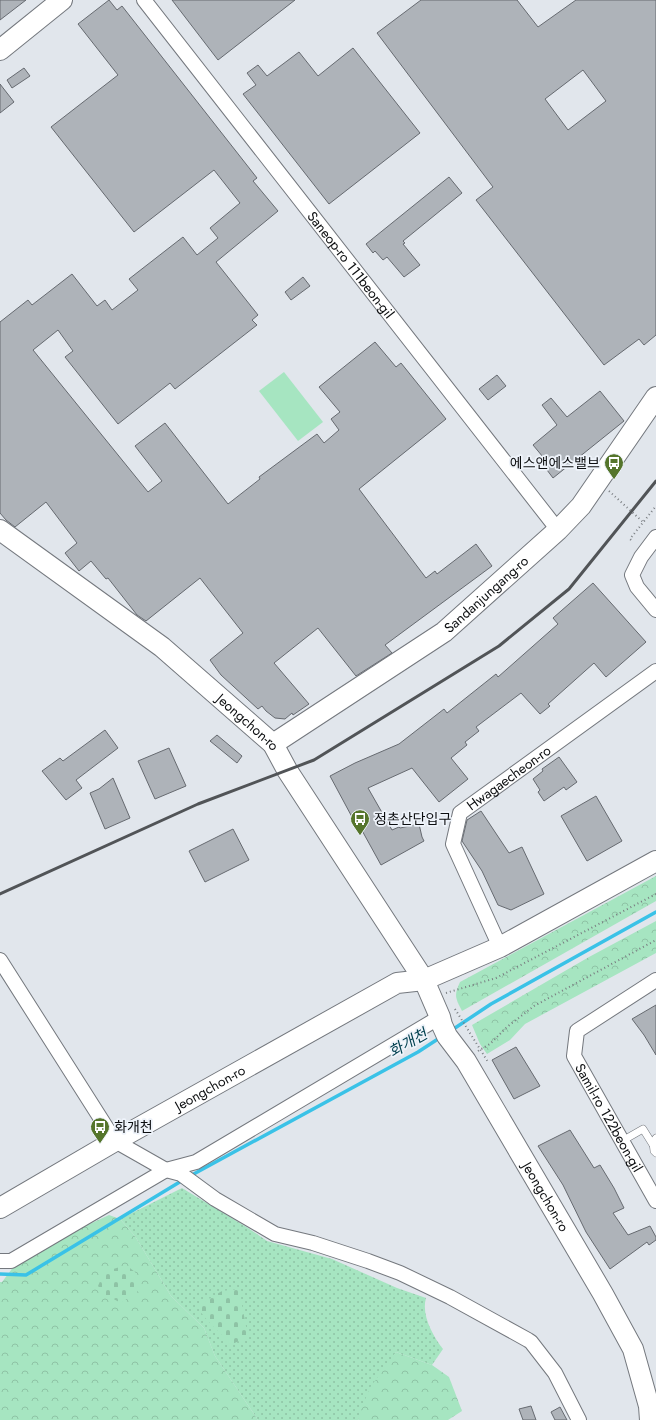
<svg xmlns="http://www.w3.org/2000/svg" width="656" height="1420" viewBox="0 0 656 1420" font-family="Jost,'Noto Sans KR',sans-serif">
	<defs>
		<pattern id="grass-dots" width="8" height="8" patternUnits="userSpaceOnUse"><rect width="8" height="8" fill="#a6e5c1"/><path d="M2 2h.1M6 6h.1" fill="none" stroke="#8ec3a5" stroke-width="1.8" stroke-linecap="round"/></pattern>
		<pattern id="forest-crowns" width="20" height="18" patternUnits="userSpaceOnUse"><rect width="20" height="18" fill="#a6e5c1"/><path d="M2 6a3 3 0 1 1 6 0M12 15a3 3 0 1 1 6 0" fill="none" stroke="#8ec3a5"/></pattern>
		<pattern id="cemetery-stones" width="16" height="16" patternUnits="userSpaceOnUse"><rect width="16" height="16" fill="#a6e5c1"/><path d="M2 7V4a2 2 0 0 1 4 0v3zM10 15v-3a2 2 0 0 1 4 0v3z" fill="#8ec3a5"/></pattern>
	</defs>
	<rect width="100%" height="100%" fill="#e1e6ec"/>
	<path fill="url(#grass-dots)" d="M182 1188 248 1228 267 1241 332 1259 397 1288 426 1298C421 1315 433 1336 443 1349L432 1365 396 1352 358 1420H258L215 1356 204 1328 171 1296 135 1236 120 1219Z"/>
	<g fill="url(#forest-crowns)">
		<path d="M656 876V901L462 1011C455 998 454 995 460 982Z"/>
		<polygon points="656,921 656,953 525,1024 510,1040 487,1054 480,1044 472,1025 589,957"/>
		<polygon points="109,1215 120,1219 135,1236 171,1296 204,1328 215,1356 258,1420 0,1420 0,1282 2,1282 17,1262 38,1248"/>
		<polygon points="396,1352 432,1365 449,1377 462,1411 448,1420 358,1420 369,1389"/>
	</g>
	<g fill="url(#cemetery-stones)">
		<polygon points="126,1265 135,1272 138,1291 121,1303 106,1295 98,1286 104,1272"/>
		<path d="M239 1289 248 1337 230 1345C220 1331 205 1321 197 1306L222 1291Z"/>
	</g>
	<polygon fill="#a6e5c1" points="284,372 323,422 298,441 259,391"/>
	<g fill="none" stroke-linecap="round" stroke-linejoin="round">
		<g stroke="#3ac2e7" stroke-width="3.5">
			<polyline points="452,1030 491,1004 656,912"/>
			<polyline points="190,1176 418,1052 441,1037"/>
			<polyline points="0,1274 26,1275 183,1180"/>
		</g>
	</g>
	<g fill="#aeb3b9" stroke="#666a70" fill-rule="evenodd">
		<polygon points="0,0 26,0 0,20"/>
		<polygon points="109,0 117,10 122,6 257,178 253,181 278,211 216,262 258,315 252,320 257,325 175,389 170,383 118,424 65,357 73,351 58,330 33,350 148,492 162,481 135,446 165,423 228,504 260,479 259,477 317,434 324,443 339,430 331,419 340,412 319,387 375,342 396,367 401,363 446,419 359,489 426,578 435,571 437,574 476,544 492,566 385,645 392,653 356,676 318,628 274,663 309,704 293,715 292,713 285,719 275,718 266,711 262,706 258,709 221,675 210,660 243,633 200,578 146,621 137,615 108,578 106,579 91,561 79,571 65,553 77,543 46,502 15,527 6,520 0,513 0,322 28,300 32,305 72,274 97,306 105,300 112,310 138,290 129,279 183,237 197,255 218,238 210,228 240,203 214,170 134,232 51,127 118,75 78,24"/>
		<polygon points="172,0 295,0 218,60"/>
		<path d="M421 0H517L538 27 576 0H656V335L644 345 639 339 604 365 476 200 493 187 377 33ZM583 70 606 101 568 130 545 99Z"/>
		<polygon points="353,48 420,133 329,204 243,94 256,85 247,73 258,65 267,76 299,52 318,76"/>
		<polygon points="24,68 30,76 12,88 7,80"/>
		<polygon points="0,84 14,102 0,113"/>
		<polygon points="449,177 462,193 403,241 405,243 403,244 420,265 404,277 387,257 383,260 375,251 373,253 366,244"/>
		<polygon points="303,277 310,286 291,300 285,292"/>
		<polygon points="497,375 506,386 488,400 479,389"/>
		<polygon points="600,391 624,421 553,478 544,466 548,463 533,445 557,425 542,405 551,398 567,417"/>
		<polygon points="593,583 646,642 606,677 594,663 548,704 550,706 540,714 521,693 476,727 479,731 465,742 467,745 451,758 468,779 439,802 412,768 368,788 392,830 399,827 400,828 419,824 422,837 424,841 381,865 354,816 352,817 330,776 355,763 399,744 444,709 447,713 496,674 498,677 558,624 553,618"/>
		<polygon points="105,730 118,748 76,780 82,788 66,800 42,771 60,758 63,761"/>
		<polygon points="217,735 242,756 237,763 210,741"/>
		<polygon points="169,748 186,786 155,799 138,761"/>
		<polygon points="559,757 577,782 566,790 564,787 544,801 538,792 540,790 533,779 543,771 542,769"/>
		<polygon points="113,778 130,818 105,829 90,793 99,789"/>
		<polygon points="596,796 622,841 587,861 561,816"/>
		<polygon points="481,811 509,853 522,847 544,894 511,910 498,905 482,871 462,841 467,820"/>
		<polygon points="233,829 249,860 205,882 189,851"/>
		<polygon points="656,1005 656,1055 644,1035 632,1019"/>
		<polygon points="516,1047 540,1086 514,1099 492,1060"/>
		<polygon points="570,1130 594,1168 600,1165 614,1188 624,1208 613,1213 628,1235 650,1226 656,1237 656,1240 649,1245 647,1242 610,1269 586,1232 563,1185 538,1146"/>
		<polygon points="531,1406 536,1420 523,1420 519,1409"/>
		<polygon points="560,1407 567,1420 555,1420 551,1412"/>
	</g>
	<g fill="none" stroke-linecap="round" stroke-linejoin="round">
		<g stroke="#74787e" stroke-width="8">
			<g id="lane">
				<polyline points="656,1138 653,1142 654,1151 656,1153"/>
				<polyline points="622,1141 643,1129 653,1145"/>
			</g>
		</g>
		<g stroke="#74787e" stroke-width="16">
			<g id="street">
				<path id="s1" d="M144 0 558 530"/>
				<polyline points="656,537 641,557 632,575 637,587 656,610"/>
				<path id="s2" d="M500 947 453 844 460 813 656 671"/>
				<polyline points="0,960 115,1141 166,1170 181,1174 215,1199 275,1234 313,1243 368,1261 400,1273 450,1297 528,1340 531,1342 555,1373 579,1420"/>
				<path id="s3" d="M656 980 577 1031 574 1056 656 1201"/>
				<polyline points="0,1261 11,1261 166,1170 196,1162 440,1017"/>
			</g>
		</g>
		<g stroke="#74787e" stroke-width="22">
			<g id="secondary">
				<polyline points="0,50 62,0"/>
				<path id="s4" d="M0 530 162 647 273 744 287 770 424 980 440 1017 442 1025 447 1036 466 1061 603 1294 633 1349 649 1406 650 1420"/>
				<path id="s5" d="M273 744 444 632 558 530 581 506 656 397"/>
				<path id="s6" d="M0 1208 115 1141 397 983 424 980 500 947 656 861"/>
			</g>
		</g>
		<g stroke="#797d81" stroke-width="2" stroke-dasharray="1 3" stroke-linecap="butt">
			<polyline points="631,540 630,539 656,506"/>
			<polyline points="446,993 496,978 656,894"/>
			<polyline points="455,1009 488,1062"/>
			<polyline points="478,1051 490,1044 507,1027 534,1006 656,940"/>
		</g>
		<use href="#lane" stroke="#fff" stroke-width="7"/>
		<use href="#street" stroke="#fff" stroke-width="14"/>
		<use href="#secondary" stroke="#fff" stroke-width="20"/>
		<polyline stroke="#515457" stroke-width="3" points="0,894 198,804 314,760 499,646 569,589 656,481"/>
		<polyline stroke="#797d81" stroke-width="2" stroke-dasharray="1 3" stroke-linecap="butt" points="609,491 643,522"/>
	</g>
	<defs>
		<g id="bus-pin" transform="scale(1)"><path d="M0 17L-7.5 6A9.5 9.5 0 1 1 7.5 6Z" fill="#55752b" stroke="#eef3fa"/><path d="M-5-6H5V4H4V6H2V4H-2V6H-4V4H-5ZM-3.5-4V0h7V-4ZM-3.5 1.2v1.5H-2V1.2ZM2 1.2v1.5H3.5V1.2Z" fill="#fff"/></g>
	</defs>
	<g fill-rule="evenodd">
		<use href="#bus-pin" x="614" y="463"/>
		<use href="#bus-pin" x="360" y="819"/>
		<use href="#bus-pin" x="100" y="1127"/>
	</g>
	<g text-anchor="middle" stroke-width="3.5" stroke-linejoin="round" paint-order="stroke">
		<g font-size="14" fill="#0c0e10" stroke="#eef3fa">
			<text dy="5" stroke="none"><textPath href="#s1" startOffset="336">Saneop-ro 111beon-gil</textPath></text>
			<text dy="5" stroke="none"><textPath href="#s5" startOffset="261">Sandanjungang-ro</textPath></text>
			<text dy="5" stroke="none"><textPath href="#s4" startOffset="314">Jeongchon-ro</textPath></text>
			<text dy="5" stroke="none"><textPath href="#s2" startOffset="205">Hwagaecheon-ro</textPath></text>
			<text dy="5" stroke="none"><textPath href="#s6" startOffset="242">Jeongchon-ro</textPath></text>
			<text dy="5" stroke="none"><textPath href="#s3" startOffset="190">Samil-ro 122beon-gil</textPath></text>
			<text dy="5" stroke="none"><textPath href="#s4" startOffset="877">Jeongchon-ro</textPath></text>
		</g>
		<g font-size="14" fill="#0c0e10" stroke="#eef3fa" text-anchor="start">
			<text x="600" y="468" text-anchor="end">에스앤에스밸브</text>
			<text x="374" y="824">정촌산단입구</text>
			<text x="114" y="1132">화개천</text>
		</g>
		<g font-size="15" font-style="italic" fill="#02404f" stroke="#eef3fa">
			<text transform="translate(408 1043) rotate(-30)" y="5">화개천</text>
		</g>
	</g>
</svg>
